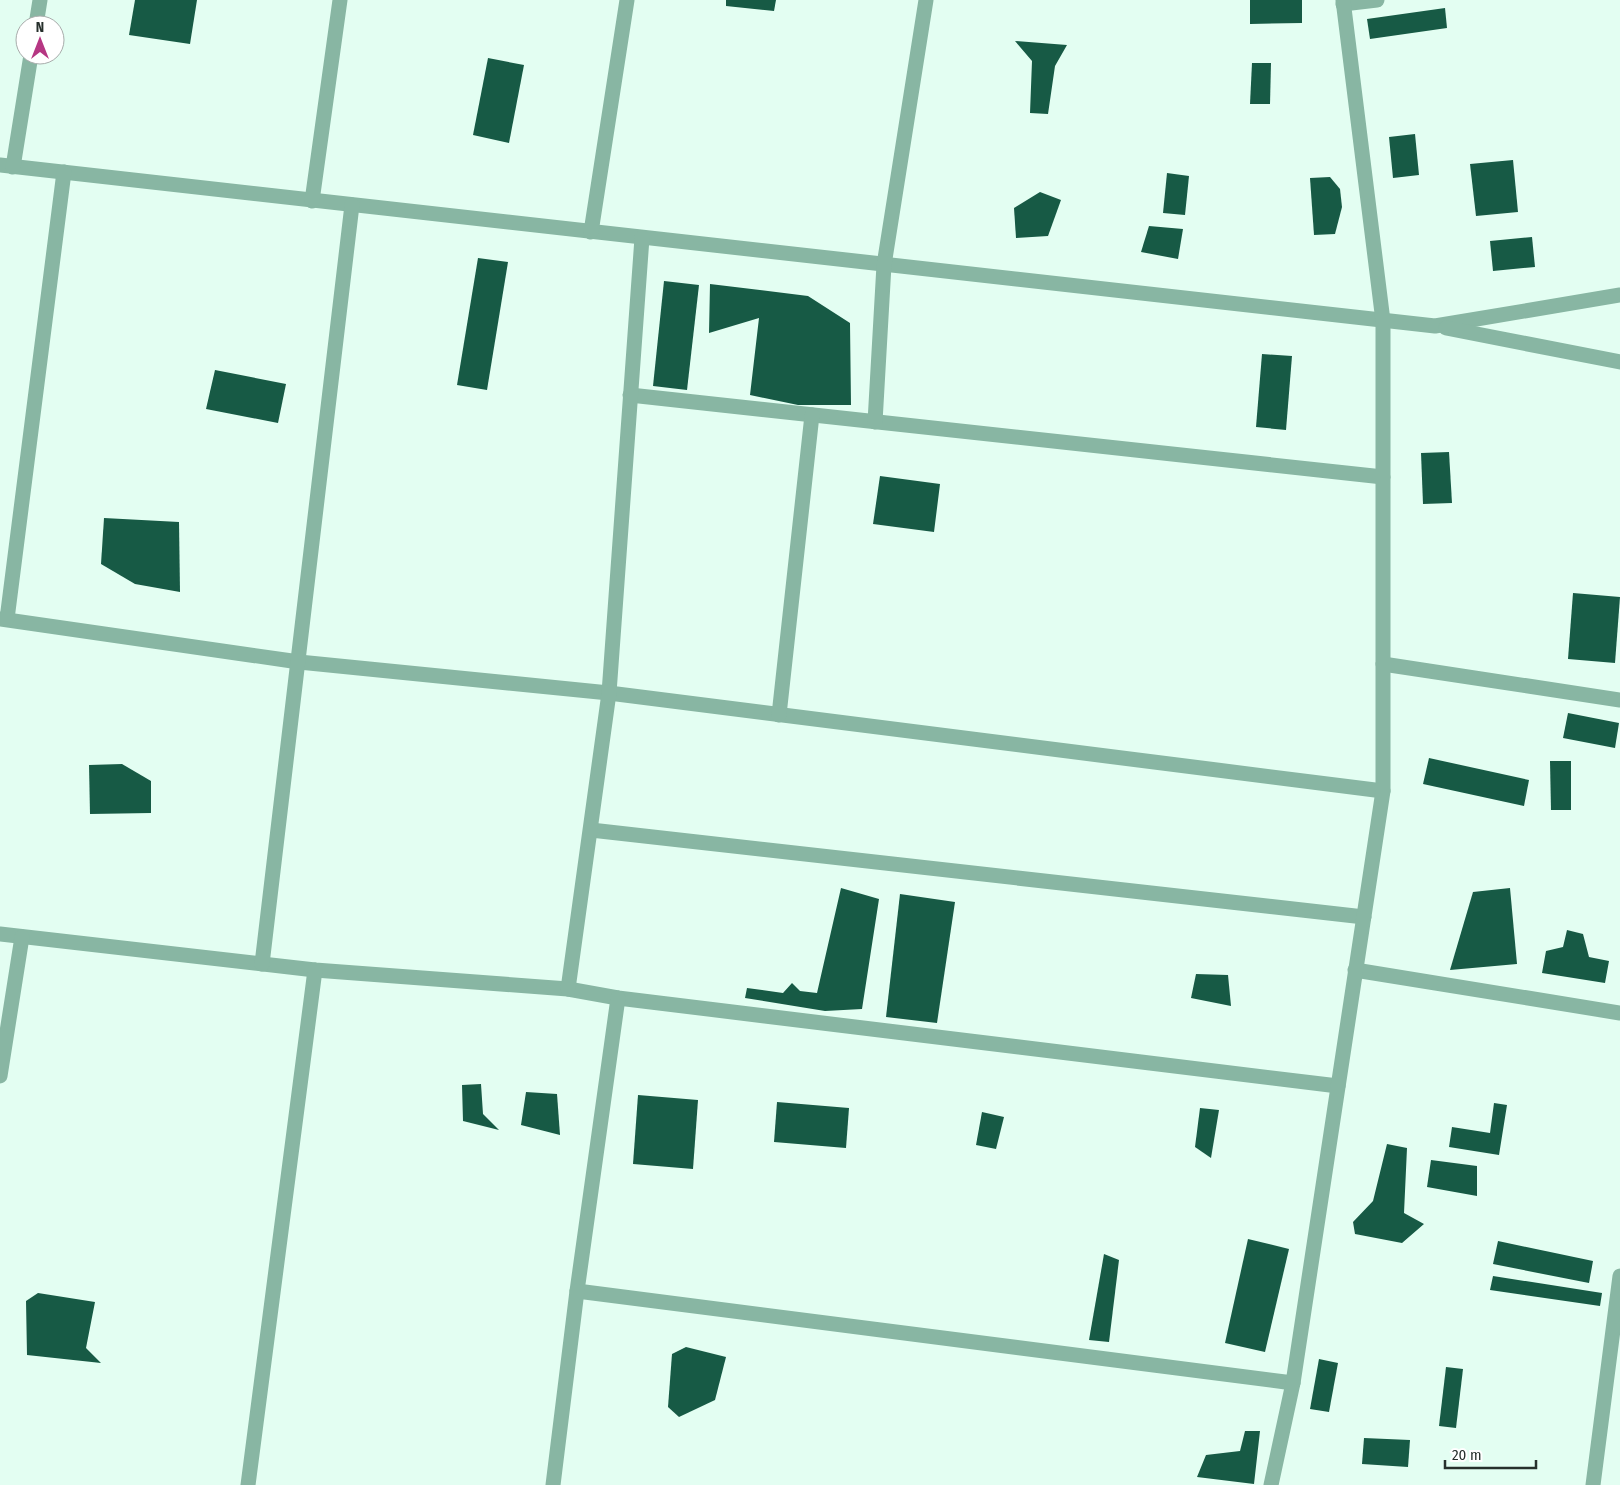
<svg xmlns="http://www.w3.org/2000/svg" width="1620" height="1485" viewBox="0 0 1620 1485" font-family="'Fira Sans Condensed',sans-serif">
	<rect width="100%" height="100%" fill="#e3fef2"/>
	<g fill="#175a45">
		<polygon points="135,0 197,0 190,44 129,35"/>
		<polygon points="726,0 776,0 774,11 726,6"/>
		<polygon points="1250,0 1302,0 1302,23 1250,24"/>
		<polygon points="1445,8 1447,28 1370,39 1367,19"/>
		<polygon points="1015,41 1067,45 1055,66 1048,114 1030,113 1032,61"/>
		<polygon points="488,58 524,65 509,143 473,135"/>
		<polygon points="1252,63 1271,63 1270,104 1250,104"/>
		<polygon points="1415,134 1419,175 1393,178 1389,137"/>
		<polygon points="1513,160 1518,212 1476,216 1470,164"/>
		<polygon points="1167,173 1189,176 1185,215 1163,213"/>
		<polygon points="1330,177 1340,189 1342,207 1335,234 1314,235 1310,178"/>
		<polygon points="1040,192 1061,200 1048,236 1016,238 1014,208"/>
		<polygon points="1149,226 1183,229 1178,259 1141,252"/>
		<polygon points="1532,237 1535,267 1493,271 1490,241"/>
		<polygon points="478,258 508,262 487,390 457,385"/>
		<polygon points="664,281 699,285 687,390 653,386"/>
		<polygon points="710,284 808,296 850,323 851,405 798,405 750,395 759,318 709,333"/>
		<polygon points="1262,354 1292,356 1286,430 1256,427"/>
		<polygon points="215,370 286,384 278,423 206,409"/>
		<polygon points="1449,452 1452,503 1423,504 1421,453"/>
		<polygon points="880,476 940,484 934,532 873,524"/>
		<polygon points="104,518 179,522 180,592 135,584 101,564"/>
		<polygon points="1573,593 1620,597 1615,663 1568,659"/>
		<polygon points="1568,713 1619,723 1615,748 1563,738"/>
		<polygon points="1429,758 1529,780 1524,806 1423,784"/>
		<polygon points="1550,761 1571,761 1571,810 1551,810"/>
		<polygon points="122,764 151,781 151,813 90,814 89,765"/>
		<polygon points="841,888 879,899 862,1009 825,1011 745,998 747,988 783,993 792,983 800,991 817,993"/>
		<polygon points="1510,888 1517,964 1450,970 1473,892"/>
		<polygon points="900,894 955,902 937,1023 886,1017"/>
		<polygon points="1567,930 1583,934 1589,957 1609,961 1605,983 1542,973 1546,951 1563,947"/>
		<polygon points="1196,974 1228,975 1231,1006 1191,998"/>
		<polygon points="481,1084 483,1114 499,1130 463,1121 462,1085"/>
		<polygon points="526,1092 557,1094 560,1135 521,1125"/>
		<polygon points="638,1095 698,1100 693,1169 633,1164"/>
		<polygon points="777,1102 849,1108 846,1148 774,1142"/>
		<polygon points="1494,1103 1507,1105 1499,1155 1449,1147 1452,1127 1490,1133"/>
		<polygon points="1200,1108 1219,1110 1211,1158 1195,1147"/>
		<polygon points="982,1112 1004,1117 996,1149 976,1145"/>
		<polygon points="1387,1144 1407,1148 1404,1213 1424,1224 1402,1243 1355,1234 1353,1222 1373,1201"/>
		<polygon points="1431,1160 1477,1166 1477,1196 1427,1187"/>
		<polygon points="1248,1239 1289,1249 1265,1352 1225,1343"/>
		<polygon points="1498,1241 1593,1261 1589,1283 1493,1264"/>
		<polygon points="1104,1254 1119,1260 1109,1342 1089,1340"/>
		<polygon points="1493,1276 1602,1293 1600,1306 1490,1290"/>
		<polygon points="38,1293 95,1302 86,1348 101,1363 27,1355 26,1301"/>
		<polygon points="686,1347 726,1357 715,1400 679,1417 668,1407 672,1354"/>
		<polygon points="1319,1359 1338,1363 1329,1412 1310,1409"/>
		<polygon points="1446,1367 1463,1369 1456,1428 1439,1426"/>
		<polygon points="1245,1431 1260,1431 1254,1484 1197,1477 1206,1455 1240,1451"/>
		<polygon points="1364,1438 1410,1440 1408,1467 1362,1464"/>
	</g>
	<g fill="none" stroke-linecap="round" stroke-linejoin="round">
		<g stroke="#88b6a3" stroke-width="15">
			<polyline points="1343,4 1377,0"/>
			<polyline points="36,25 40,0"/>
			<polyline points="0,165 1435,326 1620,295"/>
			<polyline points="13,167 31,55"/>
			<polyline points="312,201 340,0"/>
			<polyline points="591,232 627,0"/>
			<polyline points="1446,328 1620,362"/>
			<polyline points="630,395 1383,477"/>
			<polyline points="875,422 884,265 926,0"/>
			<polyline points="0,619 299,662 609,693 1383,791"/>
			<polyline points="7,619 64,172"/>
			<polyline points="1383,664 1620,700"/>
			<polyline points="779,715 812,415"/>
			<polyline points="591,830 1364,917"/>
			<polyline points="0,934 315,970 568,989 618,998 1338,1086"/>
			<polyline points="262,964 352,205"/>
			<polyline points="1355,970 1620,1013"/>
			<polyline points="568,989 609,693 642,238"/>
			<polyline points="618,998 577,1291 1293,1383"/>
			<polyline points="0,1076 22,937"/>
			<polyline points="248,1485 315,970"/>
			<polyline points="553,1485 577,1291"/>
			<polyline points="1271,1485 1293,1383 1383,791 1383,321 1343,0"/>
			<polyline points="1593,1485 1620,1276"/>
		</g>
	</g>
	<g transform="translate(40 40)"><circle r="24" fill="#ffffff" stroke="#a8acab"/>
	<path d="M0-4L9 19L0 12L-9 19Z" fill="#b63783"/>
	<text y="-8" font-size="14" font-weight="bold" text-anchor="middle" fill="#26302c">N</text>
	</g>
	<path d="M1445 1460v8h91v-8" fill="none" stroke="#26302c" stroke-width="2.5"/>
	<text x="1452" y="1460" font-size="15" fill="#26302c" stroke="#ffffff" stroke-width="4" paint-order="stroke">20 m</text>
</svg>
